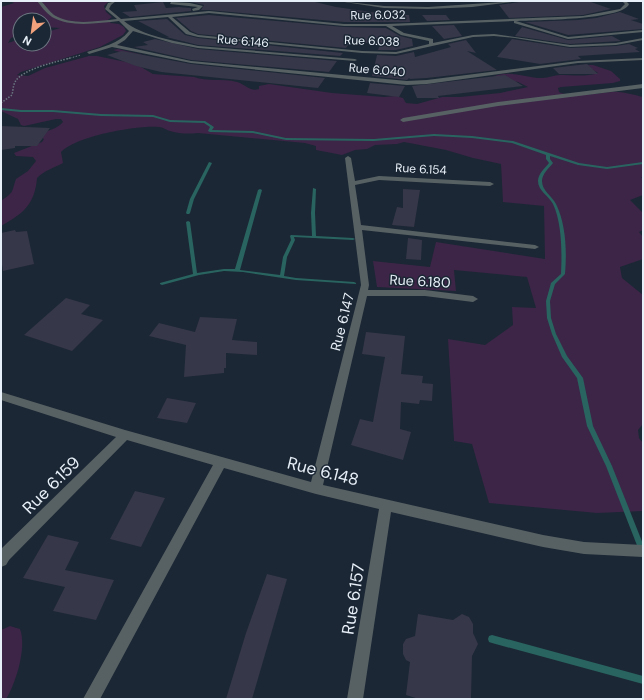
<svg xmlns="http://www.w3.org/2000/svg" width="644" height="700" viewBox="0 0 644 700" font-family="'DM Sans',sans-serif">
	<rect width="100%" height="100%" fill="#1b2734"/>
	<g fill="#3c2547" fill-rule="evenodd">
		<path d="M10 1H109L104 6 106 12 112 17 108 20 111 23 119 24 124 27 126 31 123 35 100 47 21 72 17 75 28 76 45 68 89 56H97L131 63 130 55 113 50 118 49 159 59 141 67 153 74 194 77C207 82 223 78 237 82 245 84 250 92 259 89V86L269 84 332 93 384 97 396 96 403 98 406 103 417 104 442 97H460L500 93 528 87 518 82 493 77C507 69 527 78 542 78 549 78 554 75 560 75 572 75 587 77 598 73L585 65H593L611 71 620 79V81L613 83 561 87 558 88 559 92C568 98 600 93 612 92 621 91 634 95 643 97V177H641L643 179V195L630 200 643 213V230L639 232 643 237V259L620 267 622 278 643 295V424L638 430 639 438 643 443V511L597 513 489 503 472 444 454 441 448 339 485 345 513 325 512 307 536 308 527 277 454 270 456 291 377 287 373 261 430 267 436 242 545 259 544 206 503 202 501 164 473 158 446 150 404 142 397 144 375 145 367 149 355 150 342 155 316 150V146L305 143 198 133C189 134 180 134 170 131 166 130 163 127 159 127 138 125 76 136 61 152L63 163C54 168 45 170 37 178 35 204 23 214 1 226V201C15 191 11 193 16 179L28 171 36 161 33 157 16 156 14 153 42 142 44 139 40 137C46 129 57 130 63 122L61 119H56L24 126 21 125 18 119 1 111V7L14 3ZM20 20H44V27L60 28 44 33V44H20V39L8 43 11 38 20 34Z"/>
		<path d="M10 626 20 629C27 647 16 683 6 699H1V630Z"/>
	</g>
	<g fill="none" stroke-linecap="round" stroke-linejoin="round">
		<g fill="#296460" fill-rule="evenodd">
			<path d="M1 108 21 110H53L101 114 153 115 170 120 205 121 214 127 212 130 253 131 286 138 374 139 434 134 472 136 513 141 579 163 607 167 643 162V164L607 169 578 165 550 156V159L553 163C549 168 542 174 542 181 542 191 552 196 556 204 566 224 567 252 565 274L555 284 550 301 551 318 556 334 567 356 583 378 593 426 612 466 643 544V556L641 555 640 553 606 466 587 426 577 378 562 357 552 334 547 318 546 301 551 283 561 274C562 253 562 223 553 204 549 196 538 191 538 181 538 174 545 168 549 163L546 159V155L512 143 472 138 434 136 374 141 286 140 253 133 210 132 208 131 210 127 204 123 170 122 153 117 101 116 53 112H21L1 110Z"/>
			<polygon points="209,162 212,163 194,199 190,213 189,214 187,214 186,213 190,199"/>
			<polygon points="313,188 316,189 315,213 316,236 353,238 355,239 353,240 294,237 295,240 287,257 284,276 296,278 354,282 356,283 356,284 296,280 243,272 224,271 199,275 162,285 160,284 160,283 193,274 186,222 188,221 190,222 197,273 224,269 235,269 258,190 260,189 262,190 240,270 280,275 283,257 291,240 290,236 291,235 312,236 311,213"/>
			<polygon points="492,635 643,676 643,684 492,643 489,642 488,639 489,636"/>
		</g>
	</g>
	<g fill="#363748">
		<polygon points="192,1 311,1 336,7 393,15 409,15 410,22 344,22 209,10 201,10 204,5 191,2"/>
		<polygon points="520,1 588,1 611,9 583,15 509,18 499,5 519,2"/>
		<polygon points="163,2 166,8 179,7 191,8 191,11 130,17 122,12 137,11 134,5"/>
		<polygon points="620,12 639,19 631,20 643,24 643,29 568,35 525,22 578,20 596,18"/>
		<polygon points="209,15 344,27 386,28 400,36 412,39 413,46 396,50 378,50 380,44 350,42 346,48 198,34 191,31 176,18"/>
		<polygon points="422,15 446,15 450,20 427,21"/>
		<polygon points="167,19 185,35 198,38 343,53 340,56 198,45 166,37 169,37 138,21"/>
		<polygon points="454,25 462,36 444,39 432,26"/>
		<polygon points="522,27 568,40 612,36 621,41 570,44 515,36"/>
		<polygon points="155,39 198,49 337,61 329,72 191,60 134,47 148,45 143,42"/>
		<polygon points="512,39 570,48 616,46 629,44 638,48 635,49 640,52 578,56 581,59 540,64 497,57"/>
		<polygon points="466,40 476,53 467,51 497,70 427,78 410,79 409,78 407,80 372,76 377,55 396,56 414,52 415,57 451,47 448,44"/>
		<polygon points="122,51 191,64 325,78 318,88 161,72 136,66 107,55"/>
		<polygon points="587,64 598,74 559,74 553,68"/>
		<polygon points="505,75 523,86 438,96 439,98 417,98 412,86"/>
		<polygon points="370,83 405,86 399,97 367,93"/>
		<polygon points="1,126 50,128 37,146 15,146 15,148 1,150"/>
		<polygon points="403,189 420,190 414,227 392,225 397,207 403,208"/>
		<polygon points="15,230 16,232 27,231 34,264 3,271 1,258 1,233"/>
		<polygon points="408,238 422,240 421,260 406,259"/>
		<polygon points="66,298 90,305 81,314 103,320 72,351 24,335"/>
		<polygon points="200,317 237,319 232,340 257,342 257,355 226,353 226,368 224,368 224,373 184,377 186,345 149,336 159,323 195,332"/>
		<polygon points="366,332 405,336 401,374 423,376 422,383 433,384 432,401 420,400 419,404 401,402 400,429 411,432 403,460 351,445 360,419 373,422 385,357 362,354"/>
		<polygon points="167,398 196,403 187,423 157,418"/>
		<polygon points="135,491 165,498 141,547 110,539"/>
		<polygon points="48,535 79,542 65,570 114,580 96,620 53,611 65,587 23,578"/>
		<polygon points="267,574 287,579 252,699 226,699 246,633"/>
		<polygon points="418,614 453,620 462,614 469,617 473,624 473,633 478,644 472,656 471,699 419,699 406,695 410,662 406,660 403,654 403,644 406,639 415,636"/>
	</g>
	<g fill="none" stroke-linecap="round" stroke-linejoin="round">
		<polyline stroke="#6b7681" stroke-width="1" stroke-dasharray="1.5 1.5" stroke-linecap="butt" points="67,59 81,55"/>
		<path stroke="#6b7681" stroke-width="1.5" stroke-dasharray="1.5 1.5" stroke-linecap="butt" d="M1 103 12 95C13 91 13 86 15 82 22 69 56 62 70 58"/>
		<g fill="#576164" fill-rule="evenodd">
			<path d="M37 1H41C45 5 49 11 54 15 72 26 97 21 117 19L105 9 108 3 116 1 111 5 109 9 121 19 209 11 344 24H387L583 16 620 9 625 4 622 1H626L629 4C624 20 534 20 516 21L568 37 643 30V32L568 39 514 23V21L392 26 404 33 433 39V43L473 35 494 34 570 45 616 43 643 38V40L616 45 570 47 515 38 494 36 473 37 396 54 362 53 198 37 186 34 168 17 124 21C142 36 175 41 198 46L355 59 357 60 355 61 198 48 172 43 133 31 125 40 117 45 191 61 407 81 427 80 578 61 643 58V60L578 63 427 84 407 85 191 63 112 47 89 54 87 52C102 47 119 44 129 31L119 21C98 23 71 28 52 17 46 13 41 6 37 1ZM209 13 344 26H386L401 35 429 41V44L396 52 362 51 198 35 190 32 172 17Z"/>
			<polygon points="338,1 384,6 428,7 519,1 472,7 428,9 384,8"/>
			<polygon points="171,2 190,3 203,6 199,10 193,11 192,9 198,7 170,4"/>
			<polygon points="643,84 643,88 498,106 403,122 400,120 403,118 498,102"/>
			<polygon points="348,156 351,158 355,181 379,176 490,182 494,184 490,186 379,180 355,185 361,225 535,245 539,247 535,249 362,230 369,285 368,290 425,290 473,296 478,299 473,302 425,296 367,296 323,485 543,535 584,542 643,545 643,557 584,554 543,547 391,512 363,699 347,699 379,509 316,494 224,468 100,699 83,699 213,465 127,440 9,560 6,565 1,567 1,549 116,437 1,400 1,392 125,430 311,482 361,285 345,158"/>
		</g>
	</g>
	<g text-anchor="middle" stroke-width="3" stroke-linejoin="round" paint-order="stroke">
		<g font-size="12" fill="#e7eff8" stroke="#1b2734">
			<text transform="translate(378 15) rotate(-1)" y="4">Rue 6.032</text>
			<text transform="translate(243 41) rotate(5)" y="4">Rue 6.146</text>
			<text transform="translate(372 41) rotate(2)" y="4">Rue 6.038</text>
			<text transform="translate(377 70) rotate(5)" y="4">Rue 6.040</text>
			<text transform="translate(421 169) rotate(3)" y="4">Rue 6.154</text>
		</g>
		<g font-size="14" fill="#e7eff8" stroke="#1b2734">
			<text transform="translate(420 281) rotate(3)" y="5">Rue 6.180</text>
			<text transform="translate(342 322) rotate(-76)" y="5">Rue 6.147</text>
		</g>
		<g font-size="17" fill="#e7eff8" stroke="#1b2734">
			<text transform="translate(323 471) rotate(14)" y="6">Rue 6.148</text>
			<text transform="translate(51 485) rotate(-45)" y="6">Rue 6.159</text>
			<text transform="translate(353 599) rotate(-81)" y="6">Rue 6.157</text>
		</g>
	</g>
	<rect width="644" height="700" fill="none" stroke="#e7eff8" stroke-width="4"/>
	<g transform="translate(32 32) rotate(209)"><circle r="19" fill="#1b2734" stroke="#6d7782"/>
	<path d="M0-3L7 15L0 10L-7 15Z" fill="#f1a17c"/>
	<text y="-6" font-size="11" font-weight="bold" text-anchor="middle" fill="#e7eff8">N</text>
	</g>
</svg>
